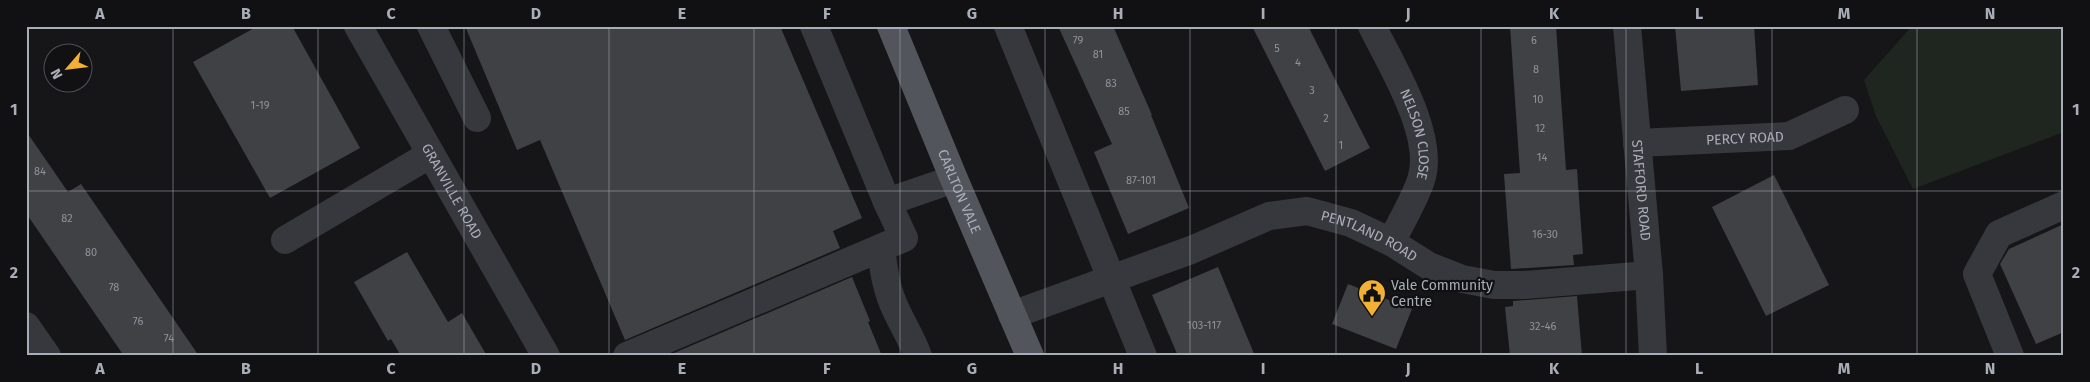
<svg xmlns="http://www.w3.org/2000/svg" width="2090" height="382" viewBox="0 0 2090 382" font-family="'Fira Sans',sans-serif">
	<rect width="100%" height="100%" fill="#161618"/>
	<polygon fill="#1e261f" points="1912,26 2064,26 2064,132 1913,189 1876,116 1864,80"/>
	<g fill="#404145">
		<polygon points="258,26 292,26 360,148 270,198 193,62"/>
		<polygon points="465,26 780,26 862,218 833,231 840,248 625,340 540,140 517,150"/>
		<polygon points="1058,26 1113,26 1152,115 1151,115 1189,208 1128,234 1094,152 1112,144"/>
		<polygon points="1252,26 1308,26 1370,148 1325,171"/>
		<polygon points="1510,26 1556,26 1566,170 1577,169 1583,254 1573,255 1574,265 1511,269 1504,174 1520,173"/>
		<polygon points="1675,26 1754,26 1758,85 1681,91"/>
		<polygon points="26,131 68,192 81,184 199,356 124,356 26,213"/>
		<polygon points="1774,175 1829,285 1766,316 1712,207"/>
		<polygon points="2064,224 2064,332 2036,344 2000,264 2009,249"/>
		<polygon points="407,252 448,322 462,313 487,356 401,356 391,339 388,341 354,282"/>
		<polygon points="1218,267 1255,356 1178,356 1152,295"/>
		<polygon points="852,277 870,321 868,322 882,356 667,356"/>
		<polygon points="1348,284 1412,309 1396,349 1332,324"/>
		<polygon points="1577,296 1582,356 1510,356 1505,307 1513,306 1513,301"/>
	</g>
	<g fill="none" stroke-linecap="round" stroke-linejoin="round">
		<g stroke="#37383d" stroke-width="28">
			<path id="s1" d="M358 26 546 356"/>
			<polyline points="431,26 477,118"/>
			<polyline points="814,26 887,202"/>
			<polyline points="1008,26 1143,356"/>
			<path id="s2" d="M1372 26C1391 65 1436 136 1421 180 1414 201 1401 222 1391 242"/>
			<path id="s3" d="M1627 26 1649 275 1653 356"/>
			<path id="s4" d="M1637 143 1789 136 1845 110"/>
			<polyline points="285,240 431,154"/>
			<path d="M881 248C883 265 885 282 891 298 898 318 911 336 918 356"/>
			<path id="s5" d="M1012 315 1191 250 1269 216 1307 211 1351 223 1391 242 1429 266 1462 279 1494 285H1524L1649 275"/>
			<polyline points="26,326 47,356"/>
			<polyline points="627,356 904,238 887,202 954,179"/>
			<polyline points="2010,356 1977,274 1999,234 2064,205"/>
		</g>
		<path stroke="#53555c" stroke-width="28" id="s6" d="M891 26 954 179 1030 356"/>
	</g>
	<path fill="none" stroke="#a8adb8" stroke-width="1" stroke-opacity="0.55" d="M173 26V356M318 26V356M464 26V356M609 26V356M754 26V356M900 26V356M1045 26V356M1190 26V356M1336 26V356M1481 26V356M1626 26V356M1772 26V356M1917 26V356M26 191H2064"/>
	<defs>
		<g id="civic-pin" transform="scale(1.4375)"><path d="M0 17L-7.5 6A9.5 9.5 0 1 1 7.5 6Z" fill="#f2b134" stroke="#111113"/><path d="M-.6-6.5H3V-4.5H.6V-3L4-1V1h2V6H-6V1h2V-1L-.6-3ZM-1.2 2.5V6h2.4V2.5Z" fill="#111"/></g>
	</defs>
	<g fill-rule="evenodd">
		<use href="#civic-pin" x="1372" y="293"/>
	</g>
	<g text-anchor="middle" stroke-width="4.5" stroke-linejoin="round" paint-order="stroke">
		<g font-size="11" fill="#8e929b">
			<text x="1078" y="44">79</text>
			<text x="1534" y="44">6</text>
			<text x="1277" y="52">5</text>
			<text x="1098" y="58">81</text>
			<text x="1298" y="66">4</text>
			<text x="1536" y="73">8</text>
			<text x="1111" y="87">83</text>
			<text x="1312" y="94">3</text>
			<text x="1538" y="103">10</text>
			<text x="260" y="109">1-19</text>
			<text x="1124" y="115">85</text>
			<text x="1326" y="122">2</text>
			<text x="1540" y="132">12</text>
			<text x="1341" y="149">1</text>
			<text x="1542" y="161">14</text>
			<text x="40" y="175">84</text>
			<text x="1141" y="184">87-101</text>
			<text x="67" y="222">82</text>
			<text x="1545" y="238">16-30</text>
			<text x="91" y="256">80</text>
			<text x="114" y="291">78</text>
			<text x="138" y="325">76</text>
			<text x="1204" y="329">103-117</text>
			<text x="1543" y="330">32-46</text>
			<text x="169" y="342">74</text>
		</g>
		<g font-size="14" fill="#a8adb8" stroke="#111113">
			<text dy="5" stroke="none"><textPath href="#s2" startOffset="118">NELSON CLOSE</textPath></text>
			<text dy="5" stroke="none"><textPath href="#s4" startOffset="108">PERCY ROAD</textPath></text>
			<text dy="5" stroke="none"><textPath href="#s1" startOffset="190">GRANVILLE ROAD</textPath></text>
			<text dy="5" stroke="none"><textPath href="#s6" startOffset="179">CARLTON VALE</textPath></text>
			<text dy="5" stroke="none"><textPath href="#s3" startOffset="165">STAFFORD ROAD</textPath></text>
			<text dy="5" stroke="none"><textPath href="#s5" startOffset="381">PENTLAND ROAD</textPath></text>
		</g>
		<g font-size="14" fill="#a8adb8" stroke="#111113" text-anchor="start">
			<text x="1391" y="290">Vale Community<tspan x="1391" dy="16">Centre</tspan></text>
		</g>
	</g>
	<rect width="2090" height="382" fill="none" stroke="#111113" stroke-width="55"/>
	<g transform="translate(68 68) rotate(242)"><circle r="24" fill="#111113" stroke="#4d4f55"/>
	<path d="M0-4L9 19L0 12L-9 19Z" fill="#f2b134"/>
	<text y="-8" font-size="14" font-weight="bold" text-anchor="middle" fill="#a8adb8">N</text>
	</g>
	<rect x="28" y="28" width="2034" height="326" fill="none" stroke="#a8adb8" stroke-width="2"/>
	<g font-size="16" text-anchor="middle" font-weight="bold" fill="#a8adb8">
		<text x="100" y="19">A</text>
		<text x="246" y="19">B</text>
		<text x="391" y="19">C</text>
		<text x="536" y="19">D</text>
		<text x="682" y="19">E</text>
		<text x="827" y="19">F</text>
		<text x="972" y="19">G</text>
		<text x="1118" y="19">H</text>
		<text x="1263" y="19">I</text>
		<text x="1408" y="19">J</text>
		<text x="1554" y="19">K</text>
		<text x="1699" y="19">L</text>
		<text x="1844" y="19">M</text>
		<text x="1990" y="19">N</text>
		<text x="14" y="115">1</text>
		<text x="2076" y="115">1</text>
		<text x="14" y="278">2</text>
		<text x="2076" y="278">2</text>
		<text x="100" y="374">A</text>
		<text x="246" y="374">B</text>
		<text x="391" y="374">C</text>
		<text x="536" y="374">D</text>
		<text x="682" y="374">E</text>
		<text x="827" y="374">F</text>
		<text x="972" y="374">G</text>
		<text x="1118" y="374">H</text>
		<text x="1263" y="374">I</text>
		<text x="1408" y="374">J</text>
		<text x="1554" y="374">K</text>
		<text x="1699" y="374">L</text>
		<text x="1844" y="374">M</text>
		<text x="1990" y="374">N</text>
	</g>
</svg>
